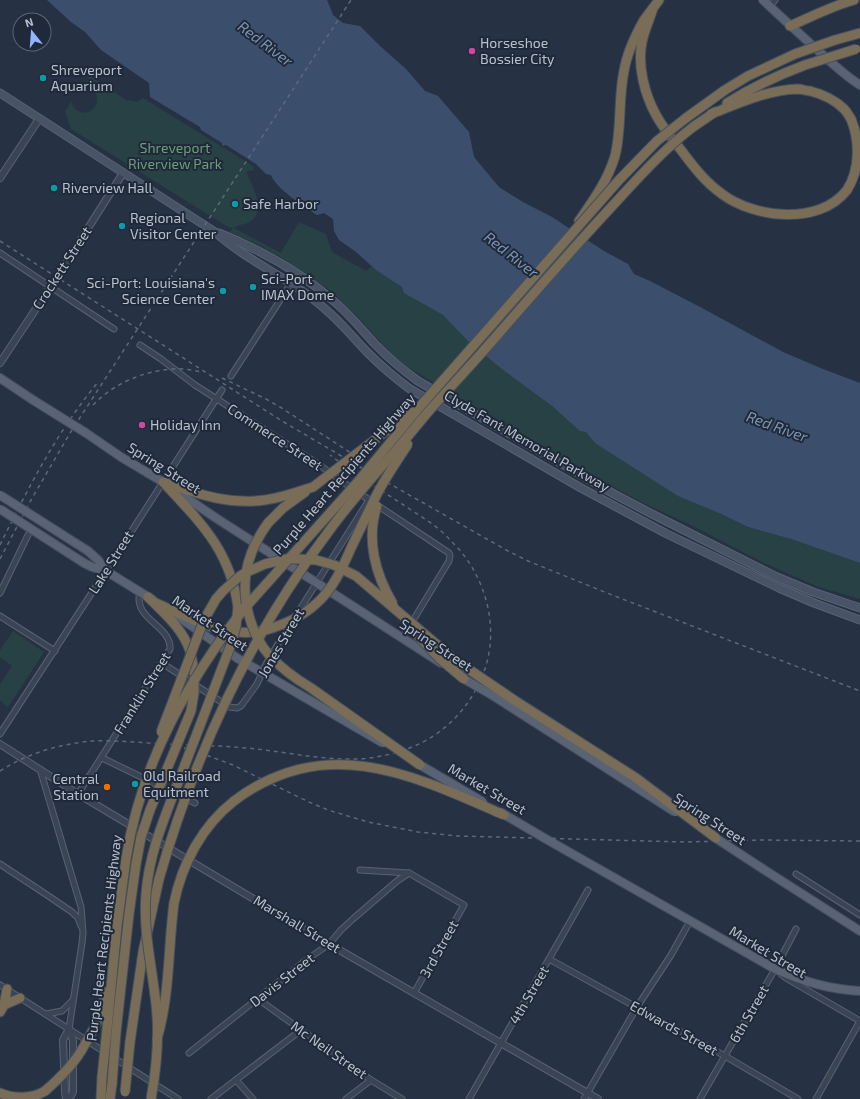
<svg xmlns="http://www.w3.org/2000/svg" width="860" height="1099" viewBox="0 0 860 1099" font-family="'Exo 2',sans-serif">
	<rect width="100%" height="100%" fill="#263244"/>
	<g fill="#284145">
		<path d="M90 76 126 100 138 102 143 98 253 166 254 170 246 172C250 180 261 203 258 211 257 214 254 219 251 221 246 225 239 224 234 228L281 253 299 222 326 234 332 252 366 271 372 266 402 287 405 293 443 315 578 428 586 432 719 513 748 527 791 539 860 563V599L816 586 762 562 693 526 641 502 581 469 409 368 391 354 357 316 331 291 282 258 261 246 230 232 233 228 228 227 71 129 65 112 71 101C72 105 74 109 78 111 96 120 107 91 85 86Z"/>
		<polygon points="13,631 44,652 8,707 0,701 0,684 12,666 0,657 0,650"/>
	</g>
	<path fill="#3b4f6d" d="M47 0H327L330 7 333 15 343 23 360 26 380 46 406 69 425 91 438 96 469 132 474 157 499 187 523 202 552 217 604 251 628 264 634 274 650 281 702 308 783 352 823 369 860 383V563L791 539 748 527 719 513 678 496 595 443 586 432 580 431 552 406 502 369 469 342 443 315 404 293 402 287 376 270 356 252 339 240 334 231 333 219 324 213 317 215C305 207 275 188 271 175L266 174 256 164 226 145 222 146V143L201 130 200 127 150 97 149 83 101 50 85 32 71 22Z"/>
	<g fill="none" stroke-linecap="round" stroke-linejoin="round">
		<g stroke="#596271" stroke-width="7">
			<g id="minor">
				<polyline points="770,6 775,0"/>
				<polyline points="0,253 114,329"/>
				<polyline points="140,345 161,359 195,385 318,464 347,485 449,553 450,555 449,561 406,632"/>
				<polyline points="231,376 297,274"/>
				<polyline points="0,593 28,535"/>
				<polyline points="0,616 55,651"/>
				<polyline points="162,663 229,707 237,708 241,706 257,684 266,664 278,644 369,500"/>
				<polyline points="0,734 106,571 222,390"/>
				<polyline points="102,758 195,803"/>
				<polyline points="40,769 81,907 83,933 82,943 69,1029"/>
				<path d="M78 794 170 649C172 626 132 619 140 592"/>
				<polyline points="0,864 44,893 72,912 78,918 81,926"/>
				<polyline points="360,870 409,873 464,905 414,993"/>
				<polyline points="796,874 860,915"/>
				<polyline points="549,959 725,1056 798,1099"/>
				<polyline points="781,974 786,978 860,1021"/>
				<polyline points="0,985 178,1099"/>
				<polyline points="258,999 371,1080 402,1099"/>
				<polyline points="46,1014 62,1011 73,1000"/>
				<polyline points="189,1053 305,961 329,944 341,930 354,918 397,881 409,873"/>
				<polyline points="236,1080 253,1099"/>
				<polyline points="211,1099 301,1030"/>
				<polyline points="346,1099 371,1080"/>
				<polyline points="469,1099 570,922 588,890"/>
				<polyline points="584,1099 637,1007 671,955 690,921"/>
				<polyline points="700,1099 775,969 796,929"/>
				<polyline points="816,1099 860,1021"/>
			</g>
		</g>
		<g stroke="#596271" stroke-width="8">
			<g id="tertiary">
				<polyline points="0,178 39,119"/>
				<polyline points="0,363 57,277 123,173"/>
				<polyline points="0,744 78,794 329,944 598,1099"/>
				<polyline points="66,1099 65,1092 63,1040 69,1029"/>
				<polyline points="69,1099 73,1092 73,1040 69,1029"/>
			</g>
		</g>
		<g stroke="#596271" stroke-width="9">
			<g id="secondary">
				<path d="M0 93 215 232C248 262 292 279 325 309 341 322 354 339 368 353 381 366 395 378 410 389L581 488 665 533 779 588 814 603 860 620"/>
				<path d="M219 233C261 250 302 273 336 303 351 316 363 331 376 345 389 359 403 370 418 381L614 494 652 514 777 577 813 592 860 608"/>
			</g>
		</g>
		<g stroke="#444d5d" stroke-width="10">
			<g id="primary">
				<path d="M763 0C783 19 803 37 823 55 835 66 847 77 860 85"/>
				<polyline points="0,378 33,400"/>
				<polyline points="86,433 121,457 163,482 216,518 441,663"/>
				<polyline points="88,551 98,560 106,571"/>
				<polyline points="84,563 92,567 106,571 153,600"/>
				<polyline points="176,615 237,658"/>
				<path d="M546 839 775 969C805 982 828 989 860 991"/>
				<polyline points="763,869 860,931"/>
			</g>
		</g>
		<g stroke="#454f5e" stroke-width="11">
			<g id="motorway">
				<path d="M653 8C650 19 644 31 642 42 637 66 645 95 656 115 663 128 672 139 681 150 693 166 705 182 722 194 754 218 819 226 847 190 860 170 860 141 851 119 849 116 847 112 844 109 835 100 822 94 810 91 806 91 802 89 798 89 767 90 739 103 711 114"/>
				<path d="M790 26C811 17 832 6 854 0"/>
				<polyline points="835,40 860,33"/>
				<path d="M727 103C751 88 778 75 805 65"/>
				<polyline points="686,118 725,90 748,76 795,54"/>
				<polyline points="693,127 715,112"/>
				<path d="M579 221C593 201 608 180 615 156 622 128 618 99 624 71 627 53 635 36 644 20 649 13 654 7 659 0"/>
				<path d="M163 482C198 494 228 505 265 500 281 498 297 492 313 487"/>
				<path d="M164 483C201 523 230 550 238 607"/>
				<polyline points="268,523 283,508 305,492"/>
				<path d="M148 597C164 613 183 629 190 651 192 658 193 665 194 673"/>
				<path d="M156 603C189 618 223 638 261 631"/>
				<polyline points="4,1005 20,998"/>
				<polyline points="0,1012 4,1005 7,989"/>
				<polyline points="100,1016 106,992"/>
				<polyline points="107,1029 117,926 126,859"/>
				<polyline points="116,1032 129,914 136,864"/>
				<polyline points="130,1042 143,952 159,879"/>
				<path d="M0 1093C14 1099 32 1099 45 1091"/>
				<polyline points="101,1099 102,1077"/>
				<polyline points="110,1099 112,1084"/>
			</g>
		</g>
		<use href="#minor" stroke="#3b4454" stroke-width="5"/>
		<use href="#tertiary" stroke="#3b4454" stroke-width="6"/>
		<use href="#secondary" stroke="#485367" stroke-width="7"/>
		<use href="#primary" stroke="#596373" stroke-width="8"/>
		<use href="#motorway" stroke="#7a6d57" stroke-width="9"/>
		<g stroke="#5d687b" stroke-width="1.5" stroke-dasharray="4 4" stroke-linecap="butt">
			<polyline points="0,241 282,421 360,467 508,551 528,561 607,593 860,691"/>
			<polyline points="222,378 266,399 280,407 385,475"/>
			<path d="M93 405C113 384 143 371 173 369 182 368 192 370 201 372"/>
			<path d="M0 545C28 488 58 430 99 381"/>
			<polyline points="0,559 31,500 70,433 351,0"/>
			<polyline points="184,748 206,755 233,765 309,802 328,810 368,822 418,832 458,836 685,842 761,840 860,841"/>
			<path d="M0 771C28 753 60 744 92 741 117 740 142 743 166 744 196 745 227 746 257 749 290 753 324 760 358 759 376 758 395 754 412 747 453 731 485 690 490 646 494 610 480 570 454 544 447 536 439 529 431 523L350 470 330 455"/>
		</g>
		<g stroke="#444d5d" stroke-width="10" stroke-linecap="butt">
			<g id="primary-bridge">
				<polyline points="33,400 86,433"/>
				<polyline points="0,495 88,551"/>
				<polyline points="0,509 84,563"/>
				<polyline points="237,658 383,743"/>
				<polyline points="464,679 492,695 675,812"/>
				<polyline points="415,762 483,802"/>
				<polyline points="500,812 546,839"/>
				<polyline points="711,835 763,869"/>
			</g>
		</g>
		<g stroke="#454f5e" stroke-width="11" stroke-linecap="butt">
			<g id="motorway-bridge">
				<polyline points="795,54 835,40"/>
				<polyline points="805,65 856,49"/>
				<polyline points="313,487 411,412"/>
				<path d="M377 506C366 539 375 574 393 604"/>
				<path d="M268 523C257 538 249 555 246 573 242 601 251 635 270 656 282 669 296 679 311 688L420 765"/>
				<path d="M266 630C285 624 302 617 317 603 334 588 343 566 352 546 360 529 368 513 376 496 385 478 397 461 408 444"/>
				<polyline points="415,633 439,658 464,679"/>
				<polyline points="161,732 204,620 216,599 223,591 240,576 247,572 265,564 286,559 298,559 316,560 334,565 356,576 455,660 517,702 636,778 716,838"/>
				<path d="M126 859C140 767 186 683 243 610L355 485 423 403 619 180 657 141 686 118"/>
				<polyline points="136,864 141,837 150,810 191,711 194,693 194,680"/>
				<path d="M159 879C195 754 250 635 329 531 350 502 374 475 398 448 408 436 418 424 428 412 452 385 477 359 500 332 534 293 568 254 603 216 632 185 659 153 693 127"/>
				<path d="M157 1039C170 995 168 948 174 903 182 864 202 826 234 801 325 732 413 775 504 815"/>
				<polyline points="102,1077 107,1029"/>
				<polyline points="112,1084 116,1032"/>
				<path d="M45 1091C60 1078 75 1063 84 1046 90 1036 95 1026 100 1016"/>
				<polyline points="125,1092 130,1042"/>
				<path d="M151 1099C157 1066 160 1030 155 996 151 962 143 929 146 894 149 852 166 814 181 775 198 731 215 687 232 642L236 626 238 607"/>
			</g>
		</g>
		<use href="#primary-bridge" stroke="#596373" stroke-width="8"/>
		<use href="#motorway-bridge" stroke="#7a6d57" stroke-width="9"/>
	</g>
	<g fill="#d1479c" stroke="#1f2939" stroke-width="1.5">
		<circle cx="472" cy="51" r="4"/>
		<circle cx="142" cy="425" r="4"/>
	</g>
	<g fill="#0f9aa8" stroke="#1f2939" stroke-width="1.5">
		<circle cx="43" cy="78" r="4"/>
		<circle cx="54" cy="188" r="4"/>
		<circle cx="235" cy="204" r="4"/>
		<circle cx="122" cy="226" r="4"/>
		<circle cx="253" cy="287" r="4"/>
		<circle cx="223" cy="291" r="4"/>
		<circle cx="135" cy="784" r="4"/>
	</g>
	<circle fill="#e8710a" stroke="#1f2939" stroke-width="1.5" cx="107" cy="787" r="4"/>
	<g text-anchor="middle" stroke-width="4" stroke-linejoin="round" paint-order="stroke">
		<g font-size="14" fill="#b8c0cd" stroke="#1f2939" text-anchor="start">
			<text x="480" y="48">Horseshoe<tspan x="480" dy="16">Bossier City</tspan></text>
			<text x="51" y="75">Shreveport<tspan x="51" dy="16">Aquarium</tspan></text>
			<text x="62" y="193">Riverview Hall</text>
			<text x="243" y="209">Safe Harbor</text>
			<text x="130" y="223">Regional<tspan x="130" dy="16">Visitor Center</tspan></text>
			<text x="261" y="284">Sci-Port<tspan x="261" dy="16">IMAX Dome</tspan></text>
			<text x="215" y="288" text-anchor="end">Sci-Port: Louisiana's<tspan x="215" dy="16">Science Center</tspan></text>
			<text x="150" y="430">Holiday Inn</text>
			<text x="143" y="781">Old Railroad<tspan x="143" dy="16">Equitment</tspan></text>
			<text x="99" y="784" text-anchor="end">Central<tspan x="99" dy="16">Station</tspan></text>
		</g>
		<g font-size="14" fill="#6e9f7b" stroke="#1f2939">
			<text x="175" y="153">Shreveport<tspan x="175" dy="16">Riverview Park</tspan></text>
		</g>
		<g font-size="14" fill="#b8c0cd" stroke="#1f2939">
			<text transform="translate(62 268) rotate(-57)" y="5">Crockett Street</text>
			<text transform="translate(275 437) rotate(33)" y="5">Commerce Street</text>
			<text transform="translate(527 441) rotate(30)" y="5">Clyde Fant Memorial Parkway</text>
			<text transform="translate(164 468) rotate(32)" y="5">Spring Street</text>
			<text transform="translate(344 474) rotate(-49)" y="5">Purple Heart Recipients Highway</text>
			<text transform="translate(111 562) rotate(-58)" y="5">Lake Street</text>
			<text transform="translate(210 623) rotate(34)" y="5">Market Street</text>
			<text transform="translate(281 643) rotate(-60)" y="5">Jones Street</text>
			<text transform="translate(436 645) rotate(33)" y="5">Spring Street</text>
			<text transform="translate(142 693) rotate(-58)" y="5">Franklin Street</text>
			<text transform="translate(487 789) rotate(30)" y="5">Market Street</text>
			<text transform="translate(710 819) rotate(33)" y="5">Spring Street</text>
			<text transform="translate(297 924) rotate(31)" y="5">Marshall Street</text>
			<text transform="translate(104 938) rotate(-83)" y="5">Purple Heart Recipients Highway</text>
			<text transform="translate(439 949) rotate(-61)" y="5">3rd Street</text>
			<text transform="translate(768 952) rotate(31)" y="5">Market Street</text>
			<text transform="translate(282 980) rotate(-38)" y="5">Davis Street</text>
			<text transform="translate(529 995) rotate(-60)" y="5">4th Street</text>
			<text transform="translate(749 1014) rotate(-60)" y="5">6th Street</text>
			<text transform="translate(674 1028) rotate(29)" y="5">Edwards Street</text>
			<text transform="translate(329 1050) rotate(35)" y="5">Mc Neil Street</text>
		</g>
		<g font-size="15" font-style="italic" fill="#7e95b5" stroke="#1f2939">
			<text transform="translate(265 44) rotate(37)" y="5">Red River</text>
			<text transform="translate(511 255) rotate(38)" y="5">Red River</text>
			<text transform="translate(777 427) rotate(20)" y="5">Red River</text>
		</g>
	</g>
	<g transform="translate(32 32) rotate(343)"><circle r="19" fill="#1f2939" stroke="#5c6574"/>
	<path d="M0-3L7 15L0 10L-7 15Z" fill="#8eb6fc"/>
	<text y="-6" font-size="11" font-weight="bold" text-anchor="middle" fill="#b8c0cd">N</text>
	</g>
</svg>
